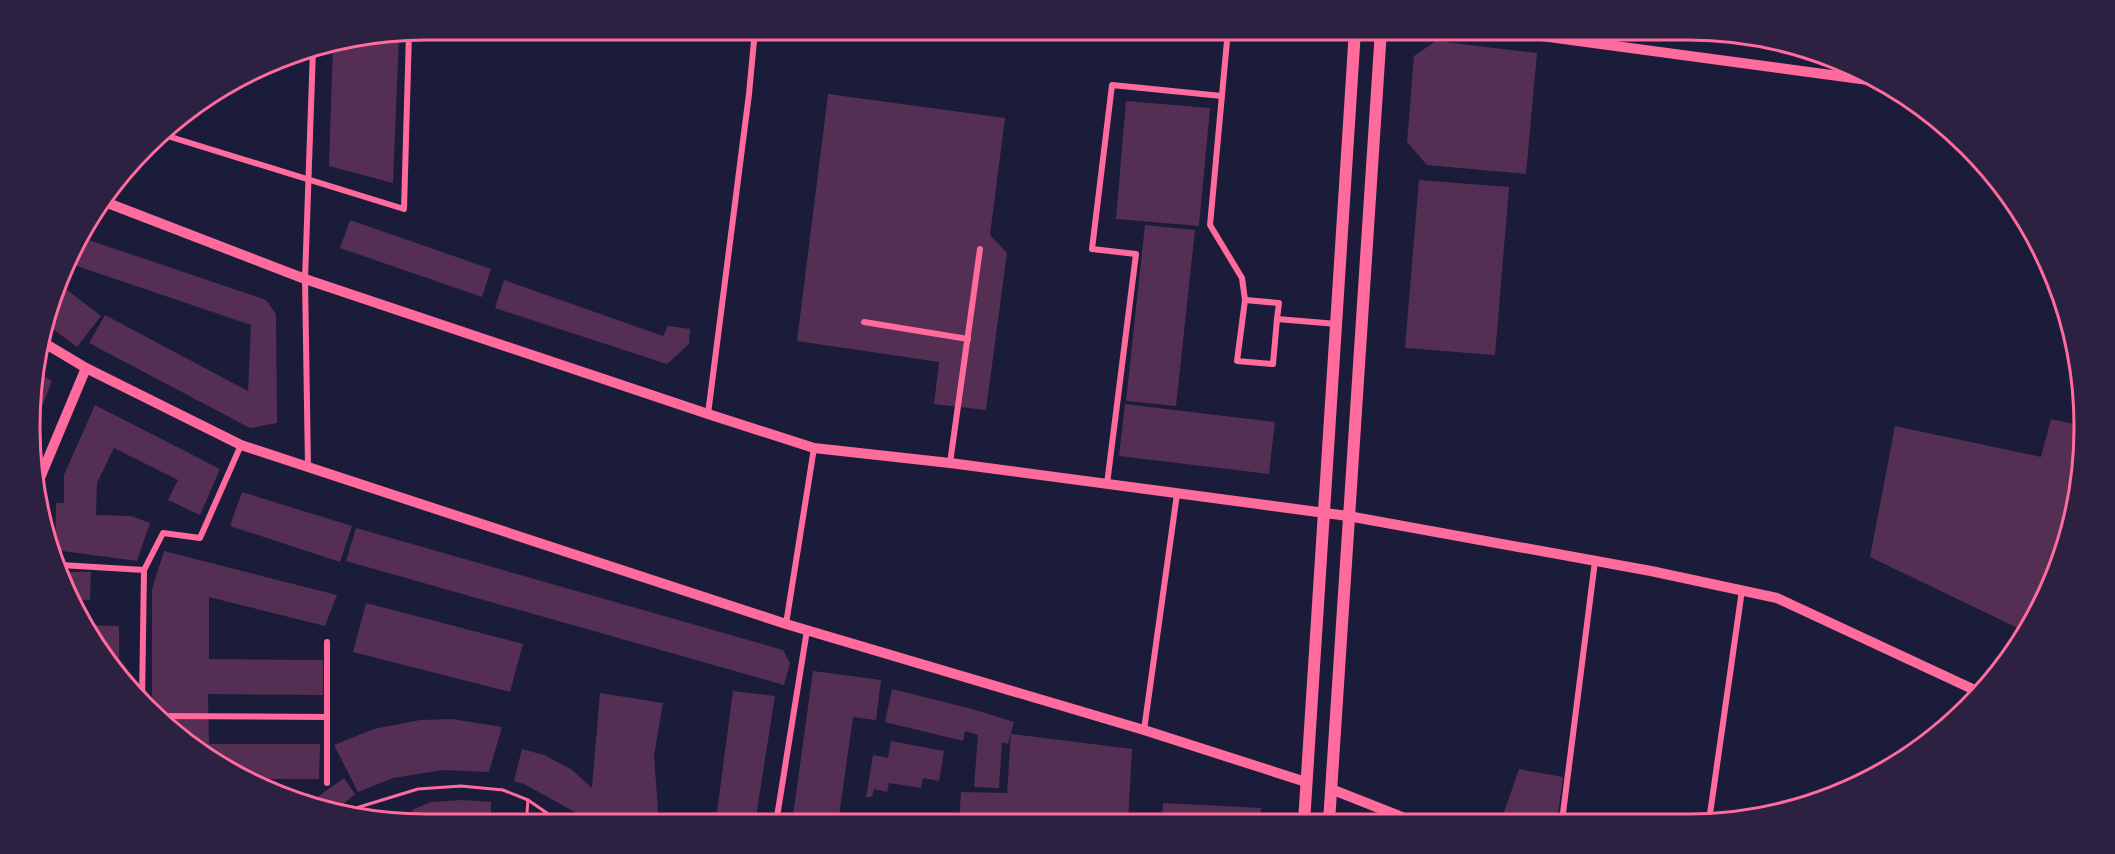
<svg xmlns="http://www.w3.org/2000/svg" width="2115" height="854" viewBox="0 0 2115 854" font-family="'Varela Round',sans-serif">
	<rect width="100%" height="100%" fill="#1b1b3a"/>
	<g fill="#542f53">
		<polygon points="399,35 393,183 329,166 333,46"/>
		<polygon points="1436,41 1537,53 1526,174 1427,165 1407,142 1414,56"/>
		<polygon points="828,94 1005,118 990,235 1007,253 986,410 934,404 939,362 797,341"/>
		<polygon points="1126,101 1210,108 1199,226 1116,219"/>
		<polygon points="1419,180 1509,187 1495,355 1405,348"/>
		<polygon points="350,220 491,269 482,297 340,248"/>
		<polygon points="1145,225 1195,230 1176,406 1126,401"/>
		<polygon points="80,237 266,300 276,314 277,423 250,428 89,343 105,315 248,391 251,325 68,263"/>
		<polygon points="504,280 663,336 668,326 690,329 689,344 667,364 495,308"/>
		<polygon points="58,283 101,316 77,347 45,323 51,300"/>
		<polygon points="34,371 52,381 35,424 33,375"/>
		<polygon points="1125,404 1275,422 1269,474 1119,456"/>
		<polygon points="95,405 220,469 200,515 168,500 178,480 114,448 97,483 96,515 131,516 150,523 137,561 55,550 56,503 64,503 64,475"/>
		<polygon points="2051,419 2083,426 2082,478 2064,554 2026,632 1870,557 1895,426 2041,457"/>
		<polygon points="242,492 352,526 340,562 230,526"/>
		<polygon points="356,528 783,650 790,663 784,685 346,561"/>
		<polygon points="164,551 337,595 325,626 209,597 209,659 323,660 323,695 208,694 209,744 320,744 319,779 254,779 185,742 152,711 152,589"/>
		<polygon points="63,572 91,572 90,600 78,600 77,608"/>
		<polygon points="366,603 523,644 510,692 353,652"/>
		<polygon points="83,625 119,626 119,670 115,670"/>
		<polygon points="813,671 881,680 876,720 853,717 838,823 792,823"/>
		<polygon points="892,689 972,709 1014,722 1008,744 1002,742 999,788 974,787 978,735 965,731 963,741 885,722"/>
		<polygon points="733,691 775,696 755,823 681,823 682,815 717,812"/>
		<polygon points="600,693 663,703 654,756 659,823 584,824 575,812 524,784 514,781 522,749 544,755 571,769 592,788"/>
		<polygon points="452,719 502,727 489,772 443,770 393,778 358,792 334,745 374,729 420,720"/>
		<polygon points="1011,734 1132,749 1128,822 959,823 961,792 1007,793"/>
		<polygon points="891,741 944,751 939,781 923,778 921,788 889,783 887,792 874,789 872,796 866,798 873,755 888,758"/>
		<polygon points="1519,769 1563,777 1557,821 1501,821"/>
		<polygon points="344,778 355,794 337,809 298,802 308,793 316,798"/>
		<polygon points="462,800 491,802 491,824 427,824 415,822 412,810 431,802"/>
		<polygon points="1163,803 1261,808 1260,822 1162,822"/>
	</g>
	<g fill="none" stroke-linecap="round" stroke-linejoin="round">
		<g stroke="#ff6b9d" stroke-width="3">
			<polyline points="528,800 563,824"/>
			<polyline points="352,812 356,808 418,789 461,786 503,790 528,800 526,824"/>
		</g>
		<g stroke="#ff6b9d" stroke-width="6">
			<polyline points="1228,30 1210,225 1242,278 1245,300 1237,361 1273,364 1277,319 1337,324"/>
			<polyline points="161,134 404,209 409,33"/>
			<polyline points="1245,300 1279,303 1277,319"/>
			<polyline points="864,322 968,339"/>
			<polyline points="708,414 749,94 755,30"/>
			<polyline points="950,463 980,249"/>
			<polyline points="308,468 305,279 313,49"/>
			<polyline points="1107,484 1136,254 1092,249 1112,85 1222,96"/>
			<polyline points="61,565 144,570 142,701"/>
			<polyline points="144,570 163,533 200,538 241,445"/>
			<polyline points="786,624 814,448"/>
			<polyline points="158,716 327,717"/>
			<polyline points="1144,730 1177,494"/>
			<polyline points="327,783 327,642"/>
			<polyline points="1562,821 1595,561"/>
			<polyline points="1709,821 1742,590"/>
			<polyline points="776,823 807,630"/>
		</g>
		<g stroke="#ff6b9d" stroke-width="10">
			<polyline points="1496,30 1883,82"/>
			<polyline points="105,202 305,279 708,414 814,448 950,463 1348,516 1651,571 1777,598 1979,692"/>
			<polyline points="41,341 86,368 241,445 786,624 1144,730 1306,782"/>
			<polyline points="37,485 86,368"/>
			<polyline points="1331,789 1412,821"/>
		</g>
		<g stroke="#ff6b9d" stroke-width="12">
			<polyline points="1304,822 1355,30"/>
			<polyline points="1329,822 1381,30"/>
		</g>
	</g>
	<path d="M0 0H2115V854H0ZM426 40H1688A386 386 0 0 1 2074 426V428A386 386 0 0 1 1688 814H426A386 386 0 0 1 40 428V426A386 386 0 0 1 426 40Z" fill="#2d2142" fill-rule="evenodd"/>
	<path fill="none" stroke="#ff6b9d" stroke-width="3" d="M426 40H1688A386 386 0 0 1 2074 426V428A386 386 0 0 1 1688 814H426A386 386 0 0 1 40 428V426A386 386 0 0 1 426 40Z"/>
</svg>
